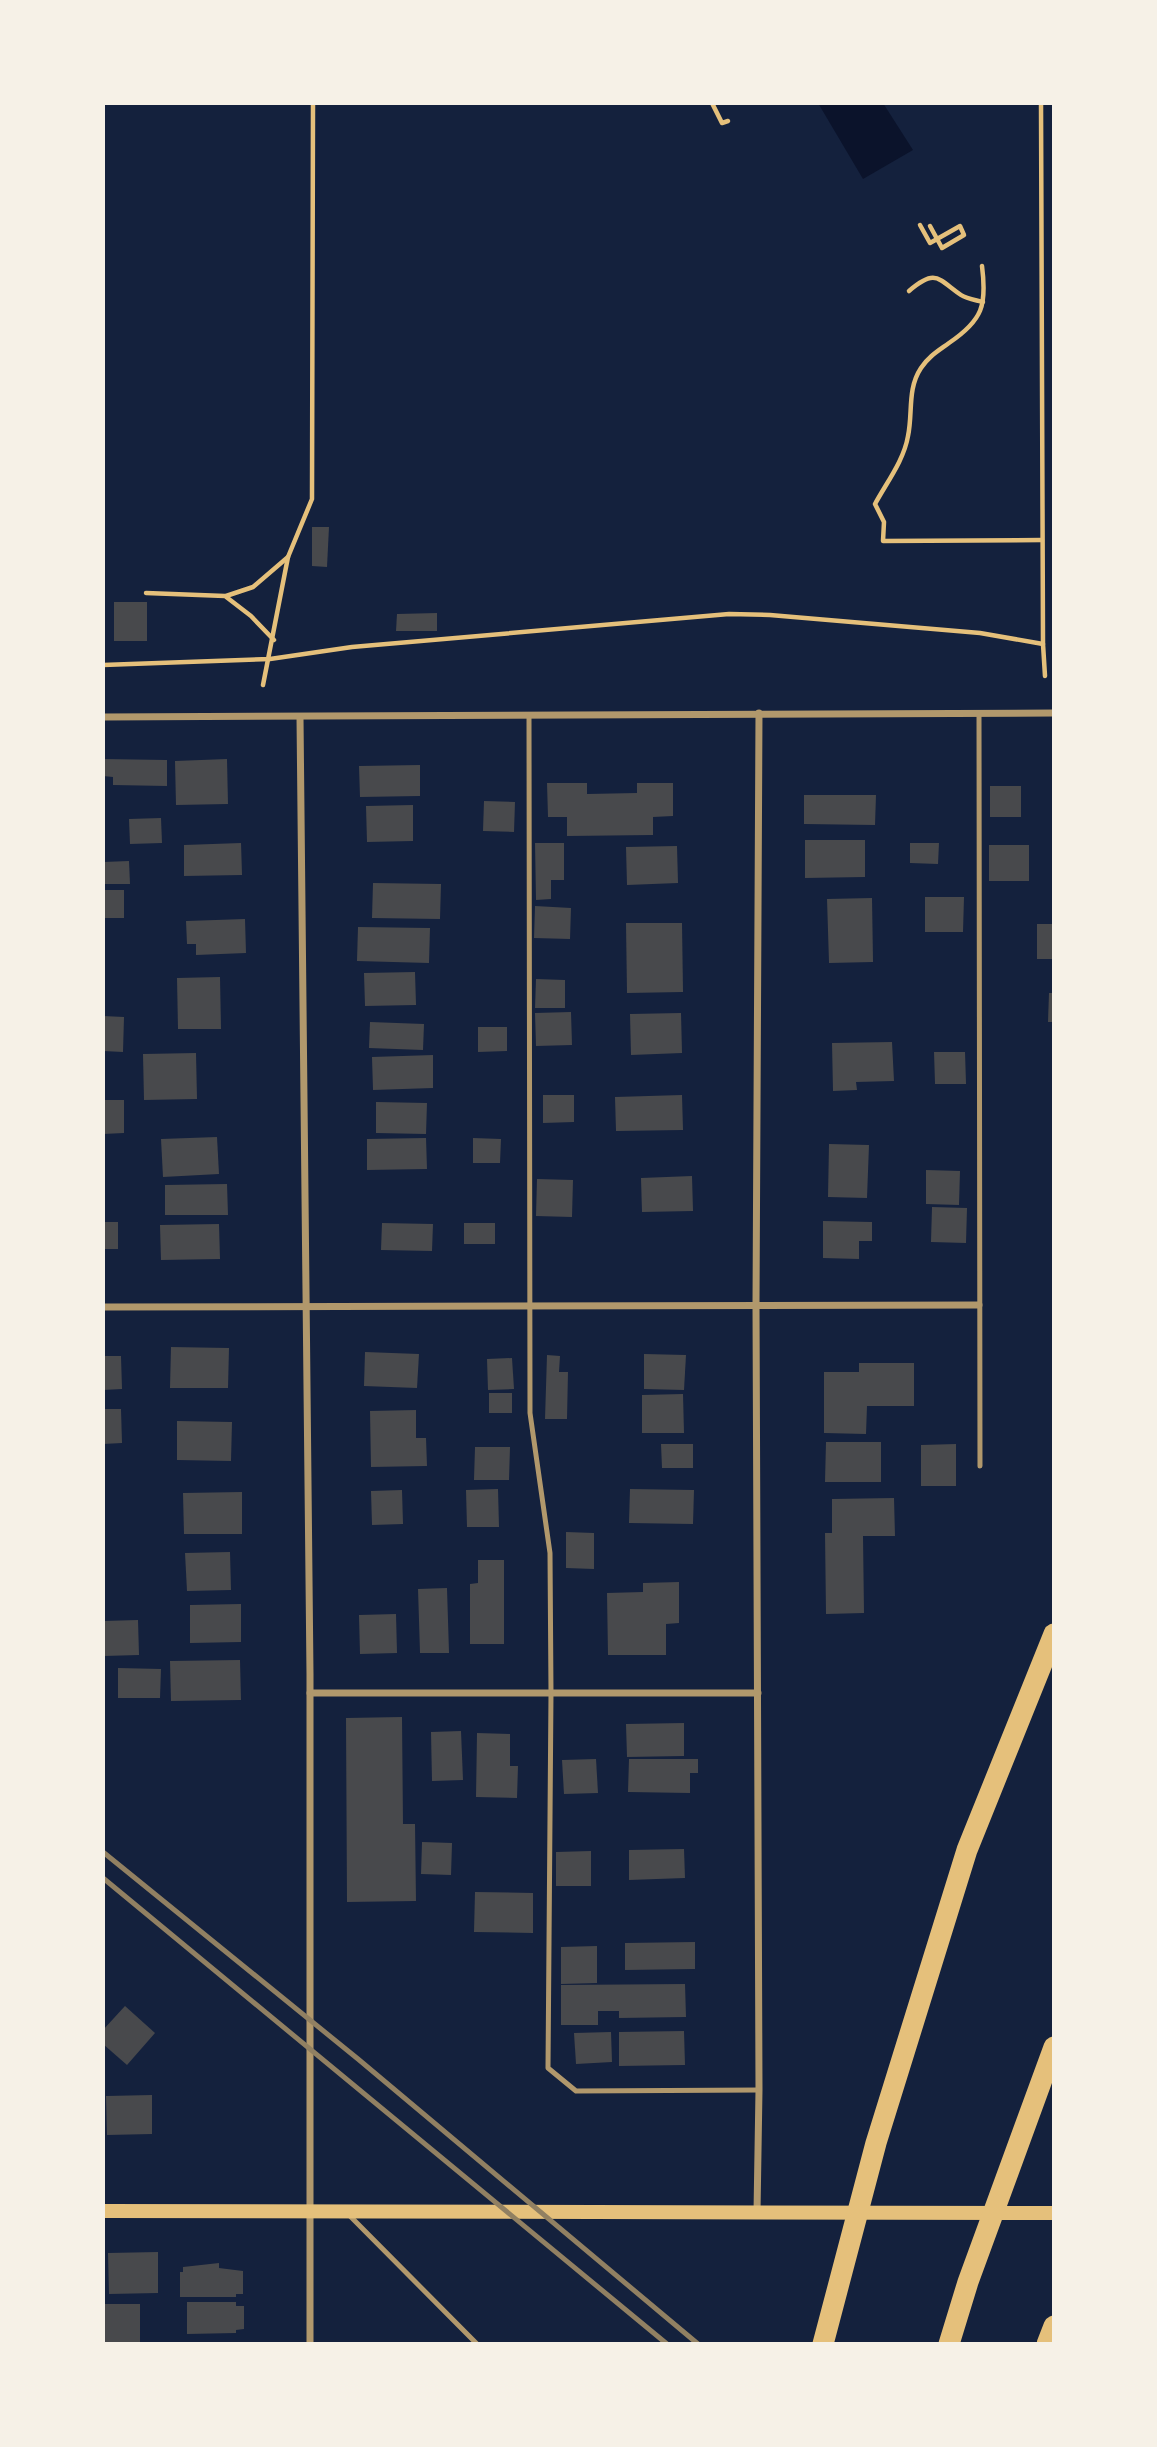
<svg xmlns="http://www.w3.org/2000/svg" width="1157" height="2447" viewBox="0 0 1157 2447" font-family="'Zilla Slab',serif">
	<rect width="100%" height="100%" fill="#14213d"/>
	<polygon fill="#0b132b" points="818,103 883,103 913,150 863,179"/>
	<g fill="#48494c">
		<polygon points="312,527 329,527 327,567 312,566"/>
		<rect x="114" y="602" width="33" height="39"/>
		<polygon points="437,613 437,631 396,631 397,614"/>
		<polygon points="103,759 167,760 167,786 113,785 113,777 103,776"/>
		<polygon points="227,759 228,804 176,805 175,761"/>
		<polygon points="420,765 420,796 360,797 359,766"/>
		<polygon points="547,783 587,783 587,794 637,793 637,783 673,783 673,816 653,817 653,835 567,836 567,817 548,817"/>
		<rect x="990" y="786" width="31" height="31"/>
		<polygon points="804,795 876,795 875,825 804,824"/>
		<polygon points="484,801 515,802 514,832 483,831"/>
		<polygon points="413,805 413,841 367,842 366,806"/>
		<polygon points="161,818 162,843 130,844 129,819"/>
		<polygon points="805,840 865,840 865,877 805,878"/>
		<polygon points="241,843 242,875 184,876 184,845"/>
		<polygon points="535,843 564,843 564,880 551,880 551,899 536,900"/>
		<polygon points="910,843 939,843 938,864 910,863"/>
		<rect x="989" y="845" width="40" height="36"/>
		<polygon points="677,846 678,883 627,885 626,847"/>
		<polygon points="129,861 130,884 103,884 103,862"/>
		<polygon points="373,883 441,884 440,919 372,918"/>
		<rect x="103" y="890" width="21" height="28"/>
		<polygon points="925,897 964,897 963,932 925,932"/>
		<polygon points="872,898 873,962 829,963 827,899"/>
		<polygon points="535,906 571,908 570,939 534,938"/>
		<polygon points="245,919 246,953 196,955 196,944 187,944 186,921"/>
		<polygon points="626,923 682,923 683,992 627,993"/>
		<rect x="1037" y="924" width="17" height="35"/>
		<polygon points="358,927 430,928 429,963 357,961"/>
		<polygon points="415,972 416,1005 365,1006 364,973"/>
		<polygon points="220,977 221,1029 178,1029 177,978"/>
		<polygon points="536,979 565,980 565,1008 535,1008"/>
		<polygon points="1049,993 1054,993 1054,1022 1048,1022"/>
		<polygon points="571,1012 572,1045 536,1046 535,1013"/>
		<polygon points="681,1013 682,1053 631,1055 630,1014"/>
		<polygon points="103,1016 124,1017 123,1052 103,1051"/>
		<polygon points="370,1022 424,1024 423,1050 369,1048"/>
		<polygon points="478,1027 507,1027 507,1051 478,1052"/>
		<polygon points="892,1042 894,1081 856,1082 857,1090 833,1091 832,1043"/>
		<polygon points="934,1052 965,1052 966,1084 935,1084"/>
		<polygon points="196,1053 197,1099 144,1100 143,1054"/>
		<polygon points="433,1055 433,1088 373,1090 372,1057"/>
		<polygon points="543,1095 574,1095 574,1122 543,1123"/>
		<polygon points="682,1095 683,1130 616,1131 615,1097"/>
		<polygon points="103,1100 124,1100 124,1133 103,1134"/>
		<polygon points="376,1102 427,1103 426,1134 376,1133"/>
		<polygon points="217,1137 219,1174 163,1177 161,1139"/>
		<polygon points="426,1138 427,1169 367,1170 367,1139"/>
		<polygon points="473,1138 501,1139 500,1163 473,1163"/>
		<polygon points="829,1144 869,1145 867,1198 828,1197"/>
		<polygon points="926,1170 960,1171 959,1205 926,1204"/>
		<polygon points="692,1176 693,1211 642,1212 641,1178"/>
		<polygon points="537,1179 573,1180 572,1217 536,1216"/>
		<polygon points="227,1184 228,1215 165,1215 165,1185"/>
		<polygon points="932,1207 967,1208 966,1243 931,1242"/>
		<polygon points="823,1221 872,1222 872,1241 859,1241 859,1259 823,1258"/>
		<rect x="103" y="1222" width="15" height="27"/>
		<polygon points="382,1223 433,1224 432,1251 381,1250"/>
		<rect x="464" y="1223" width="31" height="21"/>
		<polygon points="219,1224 220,1259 161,1260 160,1225"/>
		<polygon points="171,1347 229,1348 228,1388 170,1388"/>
		<polygon points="365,1352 419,1354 417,1388 364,1386"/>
		<polygon points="644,1354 686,1355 684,1390 644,1389"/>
		<polygon points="547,1355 560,1356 559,1372 568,1372 567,1419 545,1419"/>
		<polygon points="103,1356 121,1356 122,1389 103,1390"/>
		<polygon points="512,1358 514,1389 488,1390 487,1359"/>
		<polygon points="859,1363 914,1363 914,1406 867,1406 866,1434 824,1433 824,1372 859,1372"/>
		<rect x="489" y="1393" width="23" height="20"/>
		<polygon points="683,1394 684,1433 642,1433 642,1395"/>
		<polygon points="103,1409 121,1409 122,1443 103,1444"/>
		<polygon points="416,1410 416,1438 426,1438 427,1466 371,1467 370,1411"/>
		<polygon points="177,1421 232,1422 231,1461 177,1460"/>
		<polygon points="826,1442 881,1442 881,1482 825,1482"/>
		<polygon points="661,1444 693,1444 693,1468 662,1468"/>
		<polygon points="956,1444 956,1486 921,1486 921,1445"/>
		<polygon points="475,1447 510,1447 509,1480 474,1480"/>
		<polygon points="498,1489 499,1527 467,1527 466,1490"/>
		<polygon points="630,1489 694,1490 693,1524 629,1523"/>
		<polygon points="402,1490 403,1524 372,1525 371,1491"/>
		<polygon points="242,1492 242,1534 184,1534 183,1493"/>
		<polygon points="894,1498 895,1536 863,1536 864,1613 826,1614 825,1533 832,1533 832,1499"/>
		<polygon points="566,1532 594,1533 594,1569 566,1568"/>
		<polygon points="230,1552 231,1590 187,1591 185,1553"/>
		<polygon points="478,1560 504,1560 504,1644 470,1644 470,1584 478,1583"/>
		<polygon points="679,1582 679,1623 666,1624 666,1655 608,1655 607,1593 643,1592 643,1583"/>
		<polygon points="447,1588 449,1653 420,1653 418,1589"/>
		<polygon points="241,1604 241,1642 190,1643 190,1605"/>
		<polygon points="396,1614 397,1653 360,1654 359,1615"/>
		<polygon points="138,1620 139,1655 104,1656 103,1621"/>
		<polygon points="240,1660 241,1700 171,1701 170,1661"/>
		<polygon points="118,1668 161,1669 160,1698 118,1698"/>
		<polygon points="402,1717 403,1824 415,1824 416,1901 347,1902 346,1718"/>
		<polygon points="684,1723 684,1756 627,1757 626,1724"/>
		<polygon points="461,1731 463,1780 432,1781 431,1732"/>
		<polygon points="477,1733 510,1734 510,1766 518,1766 517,1798 476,1797"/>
		<polygon points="596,1759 598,1793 564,1794 562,1760"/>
		<polygon points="629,1759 698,1759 698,1773 690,1773 690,1793 628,1792"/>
		<polygon points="422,1842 452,1843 451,1875 421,1874"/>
		<polygon points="684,1849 685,1878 629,1880 629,1850"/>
		<polygon points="591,1851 591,1886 556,1886 556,1852"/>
		<polygon points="475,1892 533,1893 533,1933 474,1932"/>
		<polygon points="695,1942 695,1969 625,1970 625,1943"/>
		<polygon points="597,1946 597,1983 561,1984 561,1947"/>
		<polygon points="685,1984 686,2017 619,2018 619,2011 598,2011 598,2025 561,2025 561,1985"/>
		<polygon points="125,2006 155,2033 127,2065 103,2044 103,2030"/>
		<polygon points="684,2031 685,2065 619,2066 619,2032"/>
		<polygon points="611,2032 612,2062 576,2064 574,2033"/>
		<polygon points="152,2095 152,2134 107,2135 106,2096"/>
		<polygon points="158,2252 158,2293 109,2294 108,2253"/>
		<polygon points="219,2263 219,2268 243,2271 243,2294 236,2294 236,2297 180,2297 180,2272 183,2272 183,2267"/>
		<polygon points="187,2302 236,2302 236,2306 244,2306 244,2329 236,2330 236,2333 187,2334"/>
		<rect x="103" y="2304" width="37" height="40"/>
	</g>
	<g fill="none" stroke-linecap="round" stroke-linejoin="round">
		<g stroke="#e5c07b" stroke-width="4.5">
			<polyline points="712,103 722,123 728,121"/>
			<polyline points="1041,103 1043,644 1045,676"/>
			<polyline points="920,225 930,243 960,226 964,235 942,248 930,226"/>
			<path d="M982 266C987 305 983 320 949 343 938 351 929 356 921 368 907 389 913 413 908 436 904 460 887 482 875 504L884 522 883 541 1042 540"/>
			<path d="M909 291C936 268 938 279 961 295 967 299 976 300 983 302"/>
			<polyline points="146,593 225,596 251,616 274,640"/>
			<polyline points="226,596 253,587 288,557"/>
			<polyline points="103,665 270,659 352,647 729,614 770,615 980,633 1043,644"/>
			<polyline points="263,685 288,557 312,499 313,103"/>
		</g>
		<g stroke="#b1986c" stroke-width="5">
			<polyline points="979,713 980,1466"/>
			<polyline points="529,715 530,1413 550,1553 551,1693 548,2068 576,2091 759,2090"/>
			<polyline points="348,2214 477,2344"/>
		</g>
		<g stroke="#b1986c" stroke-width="7">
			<polyline points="103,717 1054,713"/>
			<polyline points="300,717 310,1674 310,2344"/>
			<polyline points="103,1307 979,1305"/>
			<polyline points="310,1693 758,1693"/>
			<polyline points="757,2212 759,2090 756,1305 759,713"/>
		</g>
		<polyline stroke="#e5c07b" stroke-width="14" points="103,2211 1054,2213"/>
		<g stroke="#e5c07b" stroke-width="21">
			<polyline points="823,2344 876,2143 967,1850 1054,1634"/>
			<polyline points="949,2344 968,2282 1054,2047"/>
			<polyline points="1047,2344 1054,2326"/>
		</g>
		<g stroke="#918062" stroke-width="5">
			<polyline points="103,1852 358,2059 698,2344"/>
			<polyline points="103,1878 667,2344"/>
		</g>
	</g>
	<rect width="1157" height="2447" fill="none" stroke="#f6f1e7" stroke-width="210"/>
</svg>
